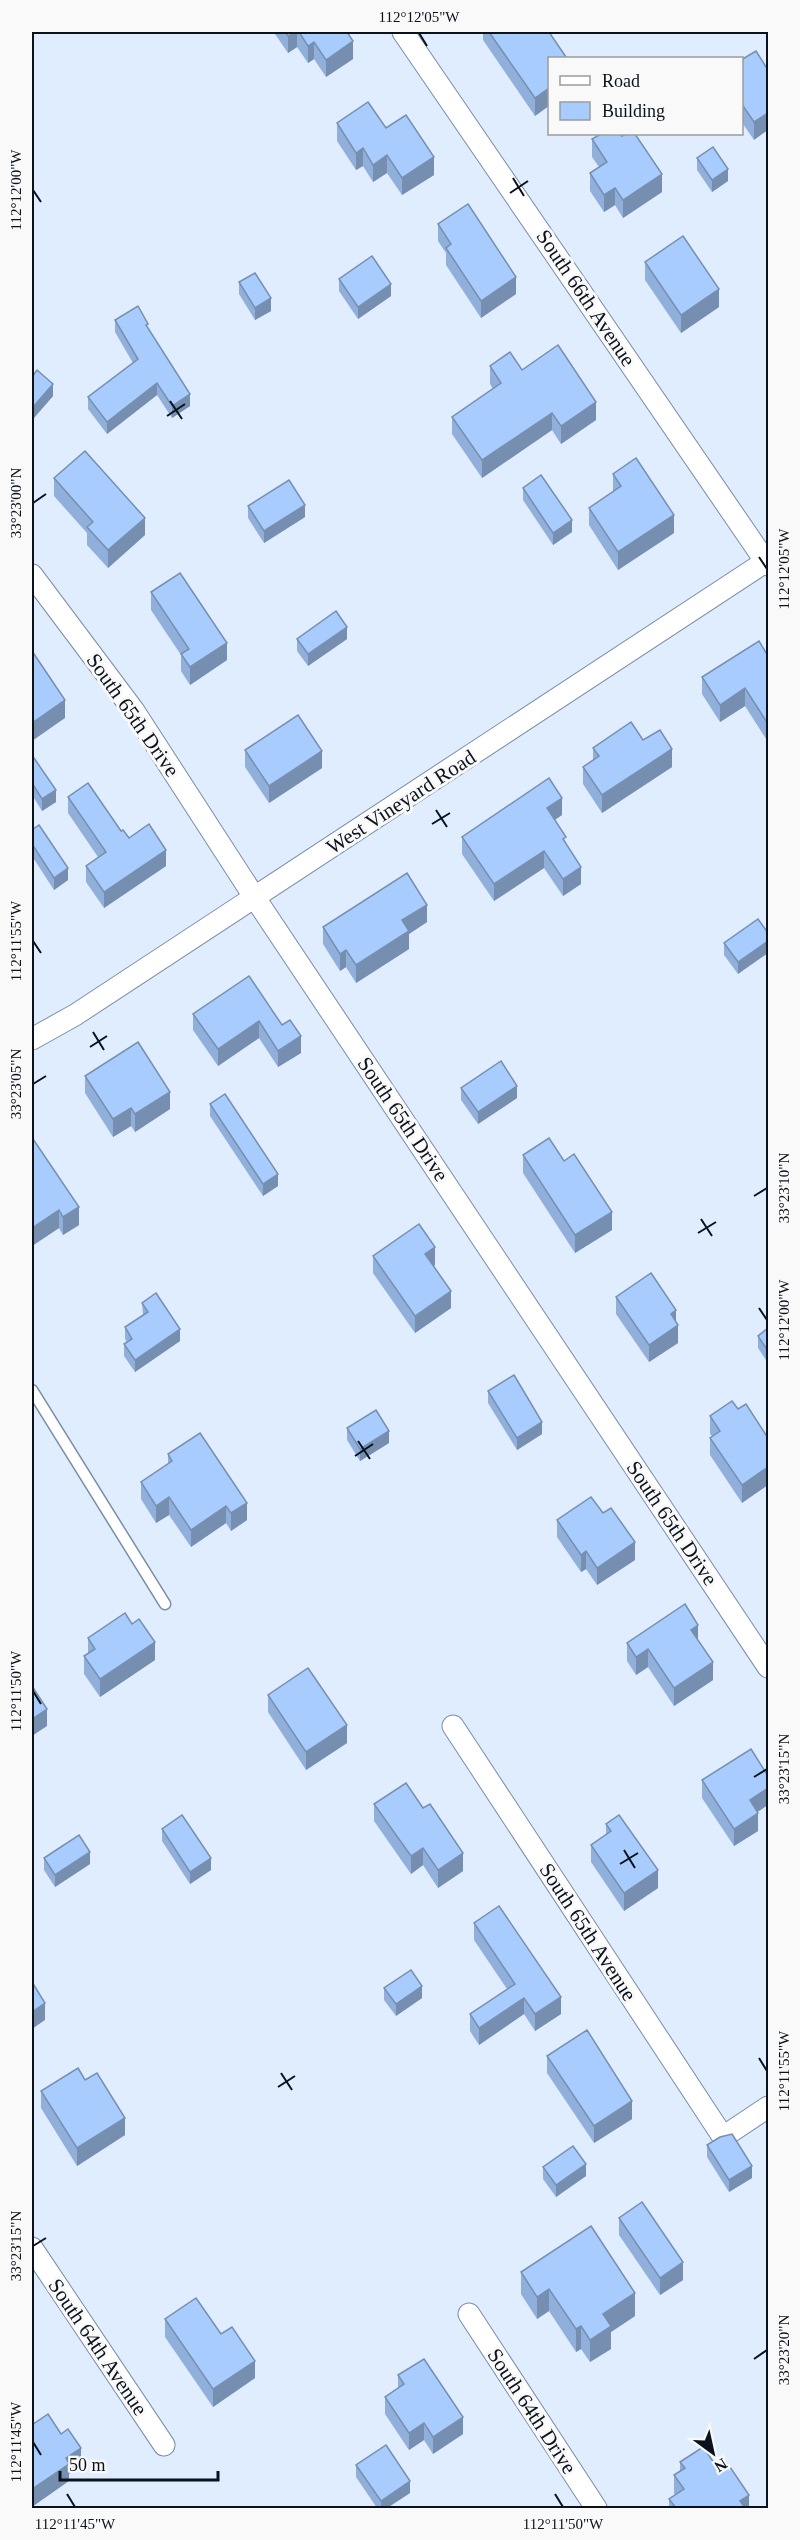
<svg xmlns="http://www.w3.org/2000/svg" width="800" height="2540" viewBox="0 0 800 2540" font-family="Georgia,serif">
	<rect width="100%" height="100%" fill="#e0edff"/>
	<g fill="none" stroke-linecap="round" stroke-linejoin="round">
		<g stroke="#798da7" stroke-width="13">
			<polyline id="lane" points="32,1390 165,1604"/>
		</g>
		<g stroke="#798da7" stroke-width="23">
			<g id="street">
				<polyline points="403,32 768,565"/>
				<polyline points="32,575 134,711 255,898 768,1667"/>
				<polyline points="32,1039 75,1015 768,560"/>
				<polyline points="453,1726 723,2137 768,2107"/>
				<polyline points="32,2248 164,2445"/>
				<polyline points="469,2314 596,2508"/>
			</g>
		</g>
		<use href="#lane" stroke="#fff" stroke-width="10"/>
		<use href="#street" stroke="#fff" stroke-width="21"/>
	</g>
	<g fill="#90afda">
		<polygon points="275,32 347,32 353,59 326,77 314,59 308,63 297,47 288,53 275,34"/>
		<polygon points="483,32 549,32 566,58 535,116 483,40"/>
		<polygon points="756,51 754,140 741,121 741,60"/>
		<polygon points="337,123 386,128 434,175 402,195 387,173 373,182 363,166 356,170 337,141"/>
		<polygon points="622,136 662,192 623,218 615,205 604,212 590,191 590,173 599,167 592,157 592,139"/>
		<polygon points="697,158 728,181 712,192 697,170"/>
		<polygon points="438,224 516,294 481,318 446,265 446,253 438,241"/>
		<polygon points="645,262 719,307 681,333 645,280"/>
		<polygon points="339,279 391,296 358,319 339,291"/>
		<polygon points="239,282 271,311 255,320 239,294"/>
		<polygon points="115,320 148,328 190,406 172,418 157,395 107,434 88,409 88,397 133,363 115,332"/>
		<polygon points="490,366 522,370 596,420 561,444 552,430 482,478 452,434 452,417 493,389 490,384"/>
		<polygon points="32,377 53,396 33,419 32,417"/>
		<polygon points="613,474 674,533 618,570 589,525 589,508 613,492"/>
		<polygon points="54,478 145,535 108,568 87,545 87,533 54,496"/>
		<polygon points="523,488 572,532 553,545 523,500"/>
		<polygon points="248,506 305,517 264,543 248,518"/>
		<polygon points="151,592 227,660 190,685 181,671 181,655 151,610"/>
		<polygon points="297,639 347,639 308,666 297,651"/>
		<polygon points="768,656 768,742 745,706 720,722 702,694 702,677"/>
		<polygon points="643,740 672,767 602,813 583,784 583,767 593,760 593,748"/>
		<polygon points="245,750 322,768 269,803 245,767"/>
		<polygon points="32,760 56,802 42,811 32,795"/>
		<polygon points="68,797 121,831 166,866 104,908 86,882 86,866 98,857 68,813"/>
		<polygon points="562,815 555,820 566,843 581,884 563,896 544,868 494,901 462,854 462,837"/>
		<polygon points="32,830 68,880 54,890 32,856"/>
		<polygon points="758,919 738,974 724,955 724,943"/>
		<polygon points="427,922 409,934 409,949 356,983 346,967 340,971 323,944 323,927"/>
		<polygon points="249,976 301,1053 278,1067 259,1038 218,1066 193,1030 193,1014"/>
		<polygon points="85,1076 170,1109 135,1132 131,1126 113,1137 85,1093"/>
		<polygon points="461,1088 517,1098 478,1124 461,1100"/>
		<polygon points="210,1104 278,1186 263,1196 210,1116"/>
		<polygon points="32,1140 79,1225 63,1235 59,1228 32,1246"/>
		<polygon points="523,1155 564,1161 612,1230 575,1253 523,1173"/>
		<polygon points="373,1256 435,1265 433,1266 451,1308 415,1333 373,1273"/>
		<polygon points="616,1297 676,1322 678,1343 649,1362 616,1314"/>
		<polygon points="142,1303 180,1341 135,1372 124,1356 124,1344 127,1342 125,1339 125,1327 143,1315"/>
		<polygon points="768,1328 768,1363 758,1348 758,1336"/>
		<polygon points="488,1391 542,1434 517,1450 488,1403"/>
		<polygon points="746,1404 742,1503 710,1455 710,1438 712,1436 710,1434 710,1416 738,1409"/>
		<polygon points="347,1428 389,1443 360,1461 347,1440"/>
		<polygon points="168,1454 247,1520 231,1531 226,1523 191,1547 169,1515 156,1523 141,1499 141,1482 168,1464"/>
		<polygon points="557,1520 635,1560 597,1585 586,1569 581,1572 557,1537"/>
		<polygon points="88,1638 155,1660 100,1697 84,1674 84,1656 88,1654"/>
		<polygon points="698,1641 713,1680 674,1706 648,1667 636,1675 627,1661 627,1643"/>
		<polygon points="268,1695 347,1743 306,1770 268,1712"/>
		<polygon points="702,1780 758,1812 758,1831 734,1846 702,1798"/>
		<polygon points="374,1804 463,1871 438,1888 423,1865 411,1874 374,1821"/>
		<polygon points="606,1824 658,1888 624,1911 591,1862 591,1845 606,1835"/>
		<polygon points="162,1829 211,1870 190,1884 162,1841"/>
		<polygon points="44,1858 90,1864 55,1887 44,1870"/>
		<polygon points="474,1923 561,2014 535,2031 524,2014 479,2045 470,2031 470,2014 507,1989 474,1940"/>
		<polygon points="384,1988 422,1998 396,2016 384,2000"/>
		<polygon points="547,2056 632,2119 594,2143 547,2073"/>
		<polygon points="85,2080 125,2135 77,2166 41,2108 41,2091"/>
		<polygon points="707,2145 752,2178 729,2192 707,2157"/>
		<polygon points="543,2167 586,2176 556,2197 543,2179"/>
		<polygon points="619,2218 683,2280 660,2295 619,2235"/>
		<polygon points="521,2272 635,2316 611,2332 611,2349 590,2362 581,2349 576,2352 549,2311 537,2319 521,2294"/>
		<polygon points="165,2319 221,2334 255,2378 213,2407 165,2337"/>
		<polygon points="398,2375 463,2434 433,2454 424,2440 409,2450 385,2414 385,2397 398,2388"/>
		<polygon points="680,2462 719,2470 749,2508 669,2508 669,2499 675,2495 674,2493 674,2475 680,2471"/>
		<polygon points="356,2465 410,2493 387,2508 377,2508 356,2477"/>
	</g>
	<g fill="#768fb1">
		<polygon points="294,32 297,32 297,47 288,53 288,36"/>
		<polygon points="353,41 353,59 326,77 326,60"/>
		<polygon points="314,42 314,59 308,63 308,46"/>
		<polygon points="549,88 549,106 535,116 535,98"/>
		<polygon points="768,113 768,130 754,140 754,122"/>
		<polygon points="363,148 363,166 356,170 356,153"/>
		<polygon points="387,155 387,173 373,182 373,165"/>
		<polygon points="434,157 434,175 402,195 402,178"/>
		<polygon points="728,169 728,181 712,192 712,180"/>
		<polygon points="662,174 662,192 623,218 623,200"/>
		<polygon points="615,188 615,205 604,212 604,195"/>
		<polygon points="516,277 516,294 481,318 481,301"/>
		<polygon points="391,284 391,296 358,319 358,307"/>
		<polygon points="719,289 719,307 681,333 681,315"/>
		<polygon points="271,298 271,311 255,320 255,308"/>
		<polygon points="157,383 157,395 107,434 107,422"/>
		<polygon points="53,384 53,396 33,419 33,407"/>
		<polygon points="190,394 190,406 172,418 172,406"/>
		<polygon points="596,402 596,420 561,444 561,426"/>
		<polygon points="552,413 552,430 482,478 482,460"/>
		<polygon points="305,505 305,517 264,543 264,531"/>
		<polygon points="674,515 674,533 618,570 618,552"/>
		<polygon points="145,518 145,535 108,568 108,550"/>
		<polygon points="572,520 572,532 553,545 553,533"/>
		<polygon points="347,627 347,639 308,666 308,654"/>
		<polygon points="227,643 227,660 190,685 190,667"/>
		<polygon points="745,688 745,706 720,722 720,705"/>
		<polygon points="65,700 65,718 32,741 32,723"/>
		<polygon points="672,749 672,767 602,813 602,795"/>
		<polygon points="322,751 322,768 269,803 269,786"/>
		<polygon points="56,790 56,802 42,811 42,799"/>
		<polygon points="562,798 562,815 547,825 547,808"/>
		<polygon points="166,850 166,866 104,908 104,892"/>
		<polygon points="544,851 544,868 494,901 494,884"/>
		<polygon points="581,867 581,884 563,896 563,879"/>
		<polygon points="68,868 68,880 54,890 54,878"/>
		<polygon points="427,905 427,922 409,934 409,949 356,983 356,965 402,920"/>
		<polygon points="768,941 768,953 738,974 738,962"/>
		<polygon points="346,950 346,967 340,971 340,954"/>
		<polygon points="259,1021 259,1038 218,1066 218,1049"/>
		<polygon points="301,1036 301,1053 278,1067 278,1051"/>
		<polygon points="517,1086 517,1098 478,1124 478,1112"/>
		<polygon points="170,1092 170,1109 135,1132 135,1114"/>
		<polygon points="131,1108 131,1126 113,1137 113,1119"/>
		<polygon points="278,1174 278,1186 263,1196 263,1184"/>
		<polygon points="79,1207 79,1225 63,1235 63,1217"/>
		<polygon points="59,1210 59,1228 32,1246 32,1228"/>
		<polygon points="612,1212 612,1230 575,1253 575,1235"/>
		<polygon points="435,1247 435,1265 425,1272 425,1254"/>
		<polygon points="451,1291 451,1308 415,1333 415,1316"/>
		<polygon points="676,1310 676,1327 678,1325 678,1343 649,1362 649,1345 671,1314"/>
		<polygon points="180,1329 180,1341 135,1372 135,1360"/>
		<polygon points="542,1422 542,1434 517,1450 517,1438"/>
		<polygon points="389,1431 389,1443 360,1461 360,1449"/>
		<polygon points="768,1467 768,1485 742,1503 742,1485"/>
		<polygon points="169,1497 169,1515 156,1523 156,1506"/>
		<polygon points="247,1503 247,1520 231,1531 231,1513"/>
		<polygon points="226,1506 226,1523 191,1547 191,1530"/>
		<polygon points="635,1542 635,1560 597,1585 597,1568"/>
		<polygon points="586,1551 586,1569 581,1572 581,1555"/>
		<polygon points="698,1625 698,1642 691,1630"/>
		<polygon points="155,1642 155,1660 100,1697 100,1679"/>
		<polygon points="648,1649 648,1667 636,1675 636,1657"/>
		<polygon points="713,1662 713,1680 674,1706 674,1688"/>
		<polygon points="47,1709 47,1726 32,1736 32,1719"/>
		<polygon points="347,1725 347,1743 306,1770 306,1752"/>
		<polygon points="768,1788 768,1805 750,1817 750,1800"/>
		<polygon points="758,1813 758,1831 734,1846 734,1829"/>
		<polygon points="423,1848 423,1865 411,1874 411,1856"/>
		<polygon points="90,1852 90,1864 55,1887 55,1875"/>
		<polygon points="463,1853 463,1871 438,1888 438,1870"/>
		<polygon points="211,1858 211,1870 190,1884 190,1872"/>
		<polygon points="658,1870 658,1888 624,1911 624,1893"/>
		<polygon points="422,1986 422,1998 396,2016 396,2004"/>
		<polygon points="561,1997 561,2014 535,2031 535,2014"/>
		<polygon points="524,1998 524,2014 479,2045 479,2028"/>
		<polygon points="45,2003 45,2020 32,2029 32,2012"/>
		<polygon points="632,2101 632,2119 594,2143 594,2126"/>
		<polygon points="125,2118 125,2135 77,2166 77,2148"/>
		<polygon points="586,2164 586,2176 556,2197 556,2185"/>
		<polygon points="752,2166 752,2178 729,2192 729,2180"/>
		<polygon points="683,2262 683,2280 660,2295 660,2278"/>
		<polygon points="549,2289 549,2311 537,2319 537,2297"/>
		<polygon points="635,2293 635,2316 611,2332 611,2349 590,2362 590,2340 603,2314"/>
		<polygon points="581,2326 581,2349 576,2352 576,2329"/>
		<polygon points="255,2361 255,2378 213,2407 213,2389"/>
		<polygon points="463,2417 463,2434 433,2454 433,2437"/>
		<polygon points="424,2423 424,2440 409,2450 409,2433"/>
		<polygon points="81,2448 81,2466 69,2474 69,2481 32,2507 32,2489 66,2458"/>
		<polygon points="410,2481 410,2493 387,2508 381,2508 381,2501"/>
		<polygon points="749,2495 749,2508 740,2508 740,2501"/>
	</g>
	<g fill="#a8ccfd" stroke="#768fb1" stroke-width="1.5">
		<polygon points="285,32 294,32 288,36"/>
		<polygon points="299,32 347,32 353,41 326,60 314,42 308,46"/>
		<polygon points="489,32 549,32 566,57 565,58 549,58 549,88 535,98"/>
		<polygon points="756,51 768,70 768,113 754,122 741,103 741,60"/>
		<polygon points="368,102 386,128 406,115 434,157 402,178 387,155 373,165 363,148 356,153 337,123"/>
		<polygon points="601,134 620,134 622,136 626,134 635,134 662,174 623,200 615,188 604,195 590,173 607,162 592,139"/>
		<polygon points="713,147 728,169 712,180 697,158"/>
		<polygon points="468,204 516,277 481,301 446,248 451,244 438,224"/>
		<polygon points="683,236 719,289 681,315 645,262"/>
		<polygon points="372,256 391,284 358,307 339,279"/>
		<polygon points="255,273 271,298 255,308 239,282"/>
		<polygon points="138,306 148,324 146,325 190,394 172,406 157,383 107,422 88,397 138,359 115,320"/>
		<polygon points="558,345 596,402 561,426 552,413 482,460 452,417 501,383 490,366 510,352 522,370"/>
		<polygon points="37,370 53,384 33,407 32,405 32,377"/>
		<polygon points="85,451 145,518 108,550 87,527 93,522 54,478"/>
		<polygon points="636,458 674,515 618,552 589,508 621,486 613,474"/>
		<polygon points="541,475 572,520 553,533 523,488"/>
		<polygon points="289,480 305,505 264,531 248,506"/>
		<polygon points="180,573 227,643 190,667 181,654 189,649 151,592"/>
		<polygon points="336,611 347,627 308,654 297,639"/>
		<polygon points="759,641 768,656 768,724 745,688 720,705 702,677"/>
		<polygon points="32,651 65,700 32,723"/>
		<polygon points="298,715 322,751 269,786 245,750"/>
		<polygon points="631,722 643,740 660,730 672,749 602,795 583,767 599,756 593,748"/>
		<polygon points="34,758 56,790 42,799 32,783 32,760"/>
		<polygon points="549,778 562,798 547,808 566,837 563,839 581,867 563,879 544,851 494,884 462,837"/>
		<polygon points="88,783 121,831 123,830 129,838 149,824 166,850 104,892 86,866 106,852 68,797"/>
		<polygon points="39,825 68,868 54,878 32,844 32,830"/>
		<polygon points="407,873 427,905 402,920 409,931 356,965 346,950 340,954 323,927"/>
		<polygon points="758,919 768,933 768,941 738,962 724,943"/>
		<polygon points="249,976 282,1025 290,1020 301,1036 278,1051 259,1021 218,1049 193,1014"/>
		<polygon points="138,1042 170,1092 135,1114 131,1108 113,1119 85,1076"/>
		<polygon points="501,1061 517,1086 478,1112 461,1088"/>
		<polygon points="225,1094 278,1174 263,1184 210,1104"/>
		<polygon points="549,1138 564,1161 574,1154 612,1212 575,1235 523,1155"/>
		<polygon points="33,1139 79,1207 63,1217 59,1210 32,1228 32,1140"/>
		<polygon points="419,1224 435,1247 425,1254 451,1291 415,1316 373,1256"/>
		<polygon points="651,1273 676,1310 671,1314 678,1325 649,1345 616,1297"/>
		<polygon points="156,1293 180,1329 135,1360 124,1344 132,1339 125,1327 148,1312 142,1303"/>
		<polygon points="768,1328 768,1351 758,1336"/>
		<polygon points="514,1375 542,1422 517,1438 488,1391"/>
		<polygon points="732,1401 738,1409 746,1404 768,1438 768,1467 742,1485 710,1438 720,1431 710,1416"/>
		<polygon points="376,1410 389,1431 360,1449 347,1428"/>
		<polygon points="200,1433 247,1503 231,1513 226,1506 191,1530 169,1497 156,1506 141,1482 172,1461 168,1454"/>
		<polygon points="591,1497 603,1513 611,1508 635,1542 597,1568 586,1551 581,1555 557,1520"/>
		<polygon points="685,1604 698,1625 691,1630 713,1662 674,1688 648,1649 636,1657 627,1643"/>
		<polygon points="125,1613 132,1624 139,1619 155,1642 100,1679 84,1656 95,1649 88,1638"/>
		<polygon points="308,1668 347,1725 306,1752 268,1695"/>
		<polygon points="32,1686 47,1709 32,1719"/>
		<polygon points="751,1749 768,1776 768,1788 750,1800 758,1813 734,1829 702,1780"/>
		<polygon points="406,1783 423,1808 430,1804 463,1853 438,1870 423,1848 411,1856 374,1804"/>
		<polygon points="182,1815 211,1858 190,1872 162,1829"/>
		<polygon points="619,1815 658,1870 624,1893 591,1845 611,1831 606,1824"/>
		<polygon points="79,1835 90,1852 55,1875 44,1858"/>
		<polygon points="499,1906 561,1997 535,2014 524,1998 479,2028 470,2014 515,1984 474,1923"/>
		<polygon points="411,1970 422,1986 396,2004 384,1988"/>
		<polygon points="32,1982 45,2003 32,2012"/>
		<polygon points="587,2030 632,2101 594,2126 547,2056"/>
		<polygon points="78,2068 85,2080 97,2073 125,2118 77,2148 41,2091"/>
		<polygon points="732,2134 752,2166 729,2180 707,2145 720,2137"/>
		<polygon points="573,2146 586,2164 556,2185 543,2167"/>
		<polygon points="642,2202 683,2262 660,2278 619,2218"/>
		<polygon points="591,2226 635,2293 603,2314 611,2326 590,2340 581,2326 576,2329 549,2289 537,2297 521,2272"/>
		<polygon points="196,2298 221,2334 232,2327 255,2361 213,2389 165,2319"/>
		<polygon points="424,2359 463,2417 433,2437 424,2423 409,2433 385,2397 404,2384 398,2375"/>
		<polygon points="48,2414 61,2434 68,2429 81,2448 66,2458 69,2464 32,2489 32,2425"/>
		<polygon points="386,2445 410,2481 381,2501 356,2465"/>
		<polygon points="703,2447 719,2470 728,2464 749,2495 740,2501 745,2508 676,2508 669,2499 684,2489 674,2475 685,2468 680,2462"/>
	</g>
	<path fill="none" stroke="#0a121b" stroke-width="2" d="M419 33 427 46M513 178 524 196M33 190 41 202M510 193 528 181M170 401 182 419M167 416 185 404M33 503 46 494M759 557 767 569M436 810 447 827M432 824 450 813M33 941 41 953M93 1032 104 1050M90 1047 107 1036M33 1084 46 1076M754 1196 767 1188M701 1219 712 1236M698 1233 716 1222M759 1308 767 1320M358 1441 370 1459M355 1456 373 1444M33 1691 41 1704M754 1777 767 1769M624 1850 635 1868M620 1864 638 1853M759 2058 767 2071M281 2073 292 2090M278 2087 295 2076M33 2246 46 2238M754 2359 767 2350M33 2442 41 2455M67 2494 75 2507M555 2494 563 2507"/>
	<g text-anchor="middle" stroke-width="6" stroke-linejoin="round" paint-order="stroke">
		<g font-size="21" fill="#0a121b" stroke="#f9f9f9">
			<text transform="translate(586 298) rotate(56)" y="7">South 66th Avenue</text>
			<text transform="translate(133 715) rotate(55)" y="7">South 65th Drive</text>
			<text transform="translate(401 802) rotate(-33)" y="7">West Vineyard Road</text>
			<text transform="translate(403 1119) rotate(56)" y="7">South 65th Drive</text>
			<text transform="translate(672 1523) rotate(56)" y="7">South 65th Drive</text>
			<text transform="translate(588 1932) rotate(57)" y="7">South 65th Avenue</text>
			<text transform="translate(98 2347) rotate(56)" y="7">South 64th Avenue</text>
			<text transform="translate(532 2411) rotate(57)" y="7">South 64th Drive</text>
		</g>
	</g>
	<rect width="800" height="2540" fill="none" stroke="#f9f9f9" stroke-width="66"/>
	<rect x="548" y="57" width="195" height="78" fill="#f9f9f9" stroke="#999da0" stroke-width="1.5"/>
	<rect x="560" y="76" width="30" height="9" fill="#ffffff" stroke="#999da0" stroke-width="1.5"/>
	<text x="602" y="87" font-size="18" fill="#0a121b">Road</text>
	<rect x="560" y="102" width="30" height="18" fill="#a8ccfd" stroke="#999da0" stroke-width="1.5"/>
	<text x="602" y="117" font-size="18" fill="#0a121b">Building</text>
	<g transform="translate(713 2453) rotate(147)" stroke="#f9f9f9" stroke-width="4.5" paint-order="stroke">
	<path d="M0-4.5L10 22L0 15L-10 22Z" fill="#0a121b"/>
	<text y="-9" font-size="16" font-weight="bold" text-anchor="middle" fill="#0a121b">N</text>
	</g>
	<path d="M60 2471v9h158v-9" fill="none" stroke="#0a121b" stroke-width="3"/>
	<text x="69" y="2471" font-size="18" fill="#0a121b" stroke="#f9f9f9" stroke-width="4.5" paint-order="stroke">50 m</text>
	<rect x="33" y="33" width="734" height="2474" fill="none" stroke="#0a121b" stroke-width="2"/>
	<g font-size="15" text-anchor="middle" fill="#0a121b">
		<text x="419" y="22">112°12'05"W</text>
		<text transform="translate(16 190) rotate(-90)" y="5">112°12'00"W</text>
		<text transform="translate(16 503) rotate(-90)" y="5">33°23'00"N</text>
		<text transform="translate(784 569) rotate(-90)" y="5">112°12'05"W</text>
		<text transform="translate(16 941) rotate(-90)" y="5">112°11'55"W</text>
		<text transform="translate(16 1084) rotate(-90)" y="5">33°23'05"N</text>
		<text transform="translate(784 1188) rotate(-90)" y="5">33°23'10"N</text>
		<text transform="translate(784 1320) rotate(-90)" y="5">112°12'00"W</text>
		<text transform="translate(16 1691) rotate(-90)" y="5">112°11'50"W</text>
		<text transform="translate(784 1769) rotate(-90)" y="5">33°23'15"N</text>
		<text transform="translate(784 2071) rotate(-90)" y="5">112°11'55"W</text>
		<text transform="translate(16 2246) rotate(-90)" y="5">33°23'15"N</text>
		<text transform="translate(784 2350) rotate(-90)" y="5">33°23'20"N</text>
		<text transform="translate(16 2442) rotate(-90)" y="5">112°11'45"W</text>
		<text x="75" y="2529">112°11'45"W</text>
		<text x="563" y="2529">112°11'50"W</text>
	</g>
</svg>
